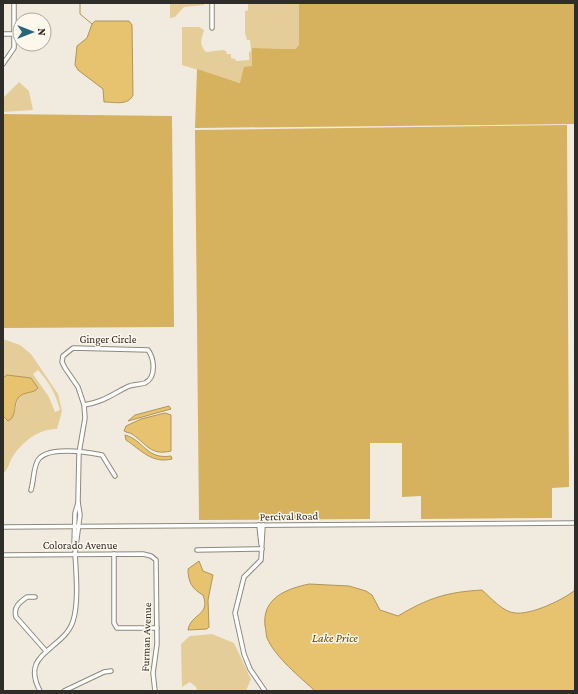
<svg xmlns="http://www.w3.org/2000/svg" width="578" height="694" viewBox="0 0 578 694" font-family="'Crimson Pro',serif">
	<rect width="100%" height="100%" fill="#f1ebdf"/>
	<g fill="#e5cd9a" fill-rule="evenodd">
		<polygon points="170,3 204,3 204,5 184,7 175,17 170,18"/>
		<path d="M248 3H299V45L295 49 253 48 252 66 241 83 182 65V27H199L204 30C202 38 198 44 206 52L223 50 226 51 227 54H231V58L235 59 236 61 249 60V52L251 51 250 40H247L245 33V11L248 10Z"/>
		<polygon points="19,82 29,91 33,110 3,112 3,98"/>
		<path d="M3 339 20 345 31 354 58 394 62 411 57 429C40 428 20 443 12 458 9 463 8 470 3 474V416L5 420 14 415 18 398 22 394 38 389 31 378 7 375 3 378ZM38 370C49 382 56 394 60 410L55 412 49 397 33 374Z"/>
		<polygon points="212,634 234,643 251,679 246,691 197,691 196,687 190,682 182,687 181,644 190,636"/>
	</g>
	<g fill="#d6b15e">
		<polygon points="299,3 575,3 575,124 195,128 197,69 240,83 244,67 252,66 252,48 295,49 299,45"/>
		<polygon points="3,114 172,116 174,327 3,328"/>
		<polygon points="567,125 569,487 552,488 552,518 421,519 421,496 402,497 402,443 370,443 370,519 199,520 195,130"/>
	</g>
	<g fill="#e7c26f" stroke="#b0955a">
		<path d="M95 21H129L132 25 133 95C128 106 115 102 104 102L103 89 78 70 75 65 77 46 87 38 92 24Z"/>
		<path d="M7 375 31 378 38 388C34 394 23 391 18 398 13 405 17 417 8 421L3 416V378Z"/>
		<polygon points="169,406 171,409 128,421 135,415"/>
		<path d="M165 413 171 415V451C150 456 147 444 132 434 129 432 127 433 124 431L126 426 141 419Z"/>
		<path d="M125 435C144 440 146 460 171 456L172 459C152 464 141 450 126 440Z"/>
		<path d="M199 561 203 571 213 575 208 600 209 627 207 629 188 630C191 613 211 616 203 595 192 589 188 582 188 569Z"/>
		<path d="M309 584 349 586 366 591 372 595 380 610 398 616C428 598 447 592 482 590 491 598 503 612 515 613 531 615 563 600 575 590V691H315C300 677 275 657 267 638 266 635 266 629 265 626 262 598 286 589 309 584Z"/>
	</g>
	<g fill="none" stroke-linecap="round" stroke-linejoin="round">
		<polyline stroke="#b0955a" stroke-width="1" points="80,3 80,14 92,24"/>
		<g stroke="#8e897e" stroke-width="5.5">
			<g id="minor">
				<polyline points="212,28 212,3"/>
				<polyline points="3,34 15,34"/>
				<polyline points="3,64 14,48 14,3"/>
				<path d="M31 490C34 480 33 471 37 462 44 445 87 452 102 455L115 476"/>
				<polyline points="259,525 261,544"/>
				<polyline points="263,525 261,560 244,577 235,613 244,654 250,669 265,691"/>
				<polyline points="3,527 575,523"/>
				<polyline points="74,545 75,513 78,503"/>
				<polyline points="197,550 262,549"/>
				<path d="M75 554 80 515 78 502 79 453 85 418 84 405 78 387 65 368 62 362 63 356 73 348 148 350C154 358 157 377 145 383 139 385 132 384 127 387 111 395 103 402 84 405"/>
				<polyline points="114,554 114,623 117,628 157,628"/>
				<polyline points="3,555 143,554 151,556 156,560 157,644 153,673 155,691"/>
				<path d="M35 597H27C20 602 13 607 16 617L46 651"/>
				<path d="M40 691C19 652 64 650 73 621 79 603 76 572 75 553"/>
				<polyline points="64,691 104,672 111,671"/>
			</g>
		</g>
		<use href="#minor" stroke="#fff" stroke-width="3.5"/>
	</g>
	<g text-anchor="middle" stroke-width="3" stroke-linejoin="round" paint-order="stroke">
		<g font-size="11" fill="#2f2d29" stroke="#fef8ec">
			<text x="108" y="343">Ginger Circle</text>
			<text transform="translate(289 516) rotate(-1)" y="4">Percival Road</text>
			<text x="80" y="549">Colorado Avenue</text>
			<text transform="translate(146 637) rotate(-88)" y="4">Furman Avenue</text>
		</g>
		<g font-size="12" font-style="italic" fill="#614903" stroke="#fef8ec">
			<text x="335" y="642">Lake Price</text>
		</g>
	</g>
	<rect width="578" height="694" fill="none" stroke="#2f2d29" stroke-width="8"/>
	<g transform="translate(32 32) rotate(90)"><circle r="19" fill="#fef8ec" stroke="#aba79e"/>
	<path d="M0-3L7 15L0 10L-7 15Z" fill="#28667c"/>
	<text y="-6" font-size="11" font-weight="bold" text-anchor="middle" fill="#2f2d29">N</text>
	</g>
</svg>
